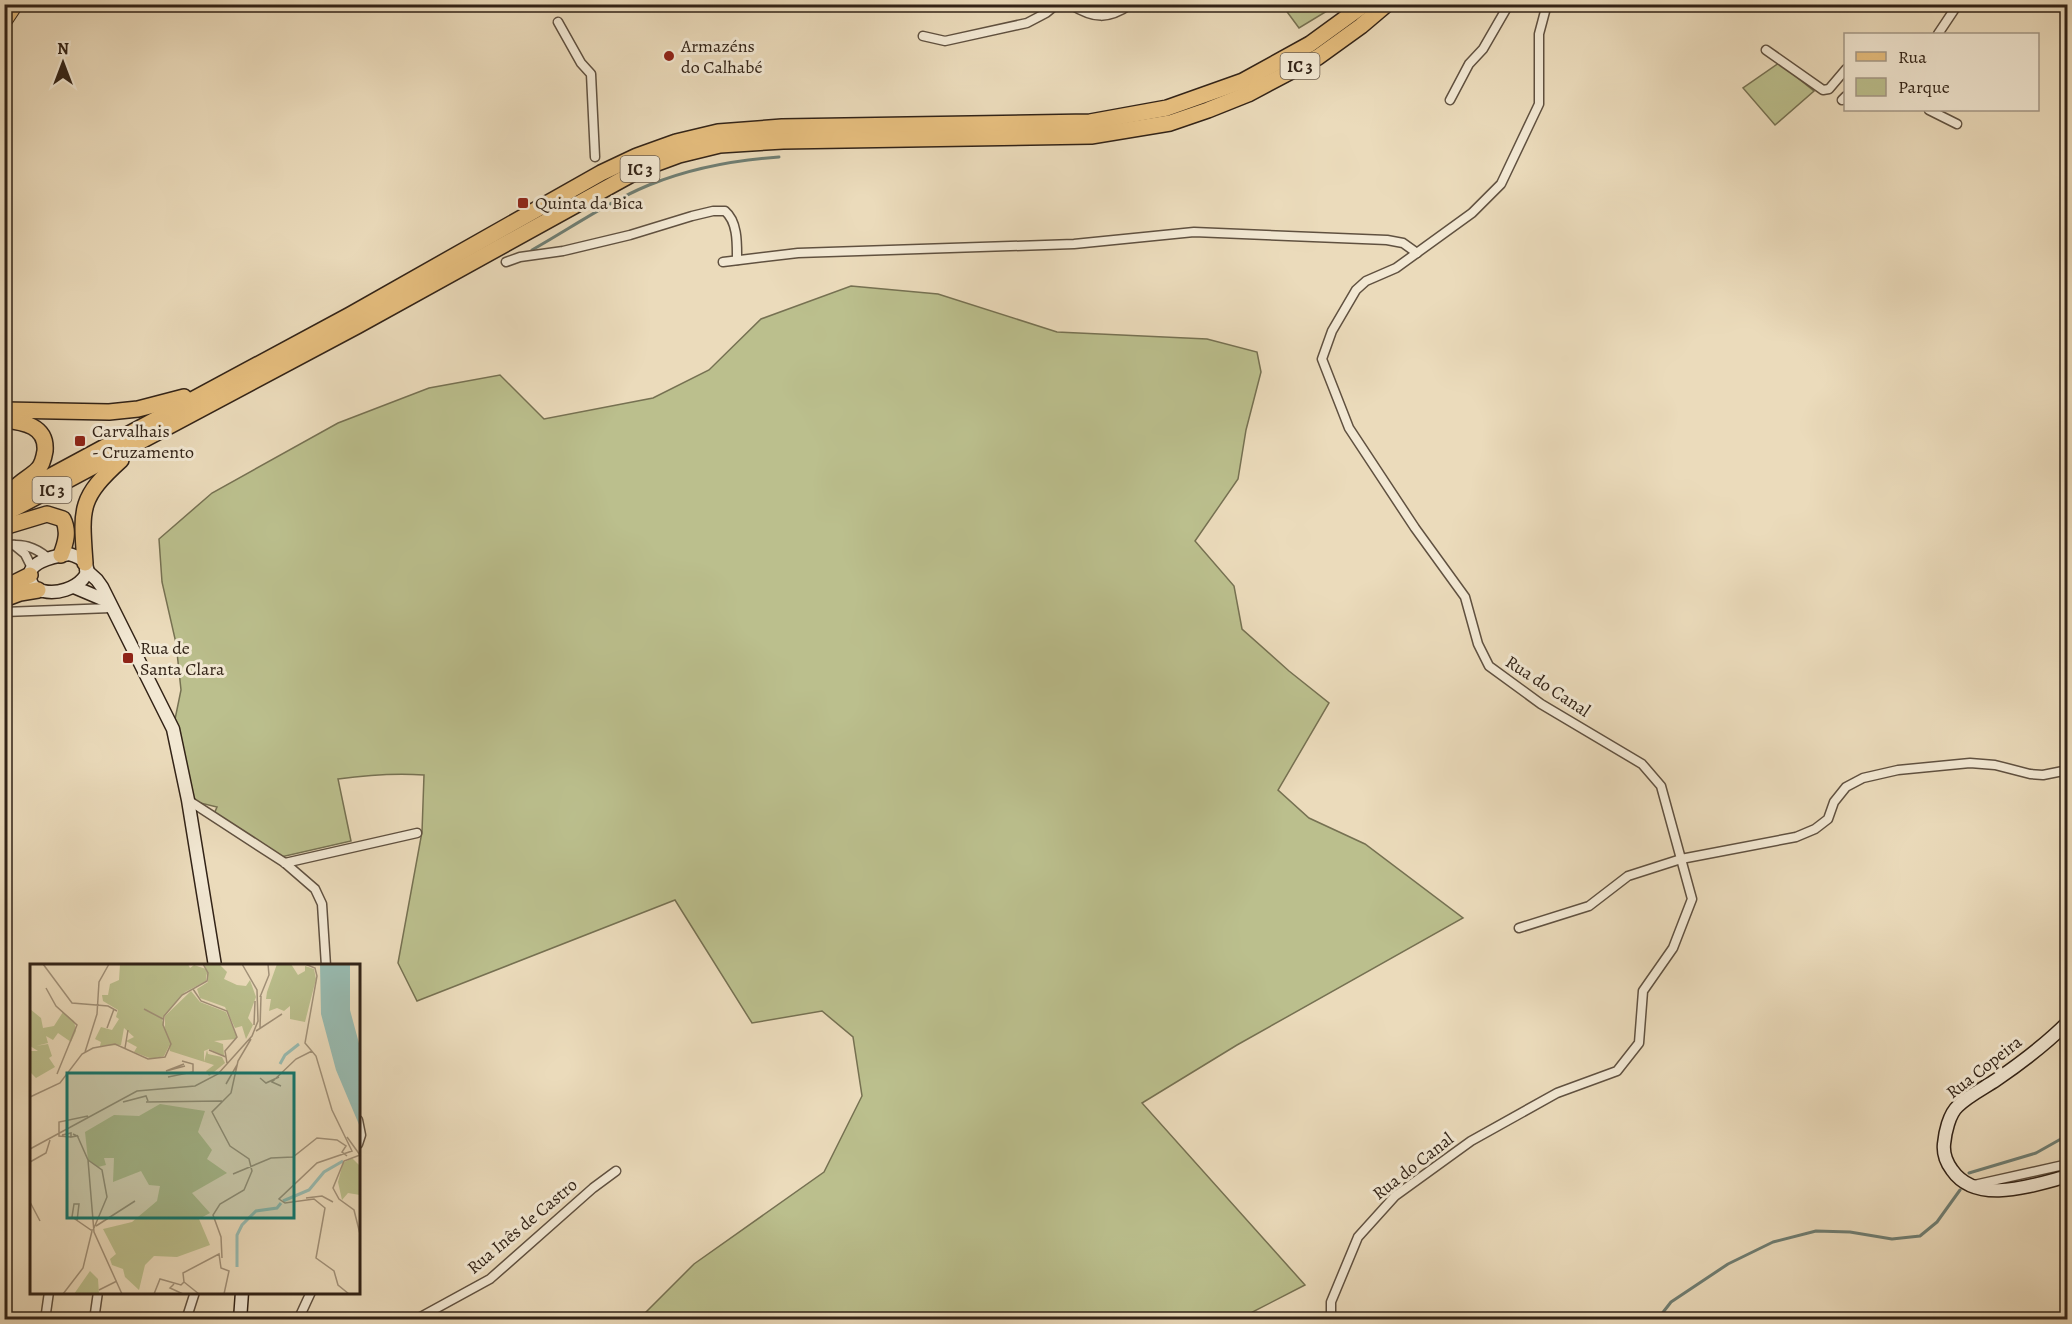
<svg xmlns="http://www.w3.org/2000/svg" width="2072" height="1324" viewBox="0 0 2072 1324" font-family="Alegreya,serif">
	<rect width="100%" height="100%" fill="#ebdbbb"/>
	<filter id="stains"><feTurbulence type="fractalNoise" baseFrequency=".00333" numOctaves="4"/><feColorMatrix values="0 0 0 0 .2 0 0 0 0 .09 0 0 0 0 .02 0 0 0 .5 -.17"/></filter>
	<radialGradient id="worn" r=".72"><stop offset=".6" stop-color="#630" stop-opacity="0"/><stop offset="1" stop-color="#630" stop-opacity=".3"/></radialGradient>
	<g fill="#bbbf8d" stroke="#767152" stroke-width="1.5">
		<polygon points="1282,5 1337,5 1299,28"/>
		<polygon points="1779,63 1814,91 1775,125 1743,88"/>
		<path d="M851 286 938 294 1057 332 1207 339 1257 352 1261 372 1246 430 1238 479 1195 541 1234 586 1242 629 1289 671 1329 703 1278 790 1309 818 1365 844 1463 918 1237 1045 1142 1103 1305 1285 1239 1319H639L694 1264 824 1172 862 1096 853 1037 822 1011 752 1023 675 900 417 1001 398 963 422 832 424 775C395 773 367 775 338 779L351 841 281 857 214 814 217 807 188 800 173 729 181 690 176 643 162 582 159 539 212 493 338 423 429 388 500 375 544 419 653 398 709 370 761 319Z"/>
	</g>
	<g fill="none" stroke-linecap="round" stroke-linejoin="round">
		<g stroke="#6f7e73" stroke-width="3">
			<path d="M532 250C571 228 608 202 649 185 691 168 734 160 779 157"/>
			<polyline points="1969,1173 2036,1153 2068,1135"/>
			<polyline points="1657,1320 1671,1302 1728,1264 1773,1242 1816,1231 1850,1232 1892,1239 1920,1236 1937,1222 1960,1190"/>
		</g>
		<g stroke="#605140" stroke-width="11">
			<g id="street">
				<path d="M1070 4C1094 19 1108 20 1131 4"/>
				<polyline points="558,22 581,63 591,74 595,157"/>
				<polyline points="1938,34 1958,4"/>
				<polyline points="923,36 945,41 1027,23 1046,13 1057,4"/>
				<polyline points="1766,50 1823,90 1829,89 1846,69"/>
				<polyline points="1450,100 1469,64 1483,49 1509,4"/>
				<polyline points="1842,100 1846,96"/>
				<polyline points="1929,110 1957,124"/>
				<path d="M506 262 520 257 563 251 630 235 692 216 713 211H725C738 222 737 244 737 260"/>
				<polyline points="723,262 798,253 1074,244 1194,232 1387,240 1403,243 1417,253"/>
				<path d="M4 545C23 544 34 546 48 558"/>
				<polyline points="14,545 25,554 32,568"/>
				<polyline points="4,612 111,608"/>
				<polyline points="188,800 285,863 315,889 322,904 326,966"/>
				<polyline points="285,863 417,833"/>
				<polyline points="1519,928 1589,906 1628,876 1681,859 1796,837 1815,829 1828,819 1834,802 1846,787 1863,778 1898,770 1970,763 1995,765 2030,774 2043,775 2068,770"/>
				<polyline points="358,1120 361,1135 358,1144"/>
				<polyline points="1974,1185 2068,1164"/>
				<polyline points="45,1320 49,1292"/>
				<polyline points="94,1320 98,1292"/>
				<polyline points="186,1320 195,1292"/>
				<polyline points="298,1320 311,1292"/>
				<polyline points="415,1320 490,1279 593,1188 616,1171"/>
				<polyline points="1331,1320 1331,1302 1358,1237 1395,1196 1471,1141 1557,1093 1617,1071 1639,1043 1643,991 1673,948 1692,899 1661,786 1642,764 1541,704 1489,666 1478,644 1465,597 1415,528 1349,428 1322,359 1332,331 1356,290 1366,281 1396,268 1472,213 1501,184 1539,104 1539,34 1547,4"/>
			</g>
		</g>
		<g stroke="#322317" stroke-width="15">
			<g id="secondary">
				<path d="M69 554C110 565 73 598 43 591 38 590 34 588 32 584 20 562 56 556 69 554Z"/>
				<polyline points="86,570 97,580 102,587 173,729 188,800 215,966"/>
				<polyline points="74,587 107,601"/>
				<path d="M2068 1022C2046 1044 2021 1063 1996 1080 1984 1088 1968 1096 1958 1106 1949 1114 1945 1133 1944 1144 1943 1154 1946 1162 1952 1170 1977 1206 2033 1185 2068 1176"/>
				<polyline points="240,1320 242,1292"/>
			</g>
		</g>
		<g stroke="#322317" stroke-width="16">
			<polyline id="primary" points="4,22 16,4"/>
		</g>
		<g stroke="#322317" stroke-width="18">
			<g id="highway">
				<polyline points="4,410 109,412 138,409 184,397"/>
				<path d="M4 420C24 422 47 426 45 451 44 457 42 465 38 469 32 476 22 480 15 488"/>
				<polyline points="4,499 49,477 350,315 601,173 637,156 676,142 718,132 782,127 1090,122 1167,108 1243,81 1310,44 1365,4"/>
				<polyline points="4,514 357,326 641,169 679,155 720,145 783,141 1091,136 1170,123 1208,110 1248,94 1318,57 1361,26 1387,4"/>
				<path d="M4 527 47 514 63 519C69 531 66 542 61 555"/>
				<path d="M85 563C81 508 79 498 121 460"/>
				<polyline points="4,588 30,575"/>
				<polyline points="4,599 20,593 38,590"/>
			</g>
		</g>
		<use href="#street" stroke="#f2e8d3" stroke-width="8"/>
		<use href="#secondary" stroke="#f2e8d3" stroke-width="12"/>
		<use href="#primary" stroke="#e6be7e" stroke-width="14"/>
		<use href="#highway" stroke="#e6be7e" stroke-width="15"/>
	</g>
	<g fill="#8f2418" stroke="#f2e8d3" stroke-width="2">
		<circle cx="669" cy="56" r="6"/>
		<rect x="517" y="197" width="12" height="12" rx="3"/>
		<rect x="74" y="435" width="12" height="12" rx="3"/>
		<rect x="122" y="652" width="12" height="12" rx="3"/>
	</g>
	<g text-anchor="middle" stroke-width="6" stroke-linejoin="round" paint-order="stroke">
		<g fill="#f2e8d3" stroke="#6c5e4f" stroke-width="1.5">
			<rect x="1280.5" y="53" width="39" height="26" rx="4.5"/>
			<rect x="620.5" y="156" width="39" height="26" rx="4.5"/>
			<rect x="32.5" y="477" width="39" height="26" rx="4.5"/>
		</g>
		<g font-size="16" font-weight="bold" fill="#322317">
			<text x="1300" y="72">IC 3</text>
			<text x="640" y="175">IC 3</text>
			<text x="52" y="496">IC 3</text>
		</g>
		<g font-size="18" fill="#322317" stroke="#f2e8d3" text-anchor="start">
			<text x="681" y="52">Armazéns<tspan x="681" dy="21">do Calhabé</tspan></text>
			<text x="535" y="209">Quinta da Bica</text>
			<text x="92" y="437">Carvalhais<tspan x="92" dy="21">- Cruzamento</tspan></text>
			<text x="140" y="654">Rua de<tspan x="140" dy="21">Santa Clara</tspan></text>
		</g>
		<g font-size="18" fill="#322317" stroke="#f2e8d3">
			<text transform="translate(1548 686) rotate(33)" y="6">Rua do Canal</text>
			<text transform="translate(1984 1067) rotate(-38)" y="6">Rua Copeira</text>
			<text transform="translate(1413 1166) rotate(-38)" y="6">Rua do Canal</text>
			<text transform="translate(522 1226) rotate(-40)" y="6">Rua Inês de Castro</text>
		</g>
	</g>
	<g transform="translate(30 964)">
		<rect width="330" height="330" fill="#ebdbbb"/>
		<path d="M90 0H158L160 4 164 1 176 5V17L155 28 132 55 140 80 134 92 122 95 104 88 107 83 96 77 104 73 94 64 91 81 70 82 71 78 65 75 71 63 82 66 89 55 86 53 88 46 73 37 72 31H78L80 20 89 16ZM174 0H189L197 8 194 15 207 21 216 22 220 16 226 33 218 54 223 61 216 75 212 62 205 64 195 43 170 34 167 25 178 18ZM247 0H261L268 11 275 7V2L284 5 286 15 275 58 260 55V42L254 47 247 44 239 47 241 35H236L237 28ZM161 27 170 38 196 48 206 70V75L184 77 193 80 194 92 179 85 174 87V98L177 86 178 90 192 93 195 99 179 112 176 107 184 101 140 87 135 64V52ZM0 45 11 54 13 64 24 62 33 48 44 57 46 67 41 78 28 69 23 76 16 72 18 79 6 82 18 80 22 92 19 94 25 103 6 114 0 108V87H8L0 82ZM130 140 175 147 168 168 182 186 177 195 197 209 162 229 180 249 169 255 180 281 147 293 124 292 115 301 109 326 95 313 93 305 82 301 80 295 86 290 73 265 102 258 127 237 130 222 119 221 111 207 83 218 84 194H74L76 201 68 203 58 196 55 168 84 151 109 152ZM322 194 330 202V231L318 229 312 236 308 218 313 199ZM60 307 68 315 69 330H44Z" fill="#bbbf8d"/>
		<path d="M290 0H320V46L330 83V163L306 106 291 50Z" fill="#98bbb1"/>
		<path fill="none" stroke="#98bbb1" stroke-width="3" d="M250 100 255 91 269 80M253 237 279 226 294 208 313 197M207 303V271L212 261 226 247 247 244 251 239"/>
		<path fill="none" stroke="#a19179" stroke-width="1.5" d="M13 0 42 39 78 42 87 47M275 0 285 4 287 12 275 79 286 92 302 146 322 187 287 199 249 235 255 239 284 235 295 244 286 294 304 307 308 321 319 330M16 24 26 42 47 61 27 110M163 25 171 37 197 47 207 73 195 87 197 99M230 33 239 11 238 0M114 45 133 55M224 61 225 37M77 64 84 45M230 64 231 32M226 67 252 50M95 84 98 66M179 86 196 93M55 88 67 50 69 18 79 0M154 100 136 107 155 102M138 113 163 108V100L152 97M230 114 236 119 249 113M196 120 207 101M251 122 242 118 266 95 282 87M0 133 30 119 52 90 63 84 85 80 118 95 135 93 141 80 133 61 134 52 152 31 177 17 178 9 173 0M93 138 116 132 118 137M116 138 192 137M32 171 41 169V173L47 172 43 170M47 171 58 196 64 268 92 330M41 173 29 172V158L58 152M317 173 330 191M0 185 107 127 165 122 188 110 222 72 228 57 227 26 212 0M330 191 314 197 303 224 309 235 324 246 330 270M58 196 72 206 77 233 64 264M0 198 16 189 20 176M203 210 241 194 263 193 287 174 307 176 316 182 312 188 317 192M276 234 292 232 303 238M0 238 10 257M47 257 49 240H44L42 253 61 266H63M66 262 105 237M192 294 191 273 183 251 190 240 214 226 222 207 219 195 200 182 182 148 201 129 208 97 221 75M154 318 169 330M144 320 140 324 153 330M69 326 87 317M33 330 53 304 62 267M124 330 130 315 151 321 154 318 153 309 189 290 191 304 199 307 194 330"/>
		<path fill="#0f766e" fill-opacity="0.15" stroke="#0f766e" stroke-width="3" d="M37 109H264V254H37Z"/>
		<rect width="330" height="330" fill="none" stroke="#322317" stroke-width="3"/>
	</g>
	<rect width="2072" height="1324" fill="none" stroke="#ebdbbb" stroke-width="24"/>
	<rect x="6" y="6" width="2060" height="1312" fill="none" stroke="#322317" stroke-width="3"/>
	<rect x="12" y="12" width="2048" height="1300" fill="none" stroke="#322317" stroke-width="1.5"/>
	<rect x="1844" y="33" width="195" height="78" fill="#f2e8d3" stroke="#a59988" stroke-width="1.5"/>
	<rect x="1856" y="52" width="30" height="9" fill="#e6be7e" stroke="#a59988" stroke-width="1.5"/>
	<text x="1898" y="63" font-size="18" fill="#322317">Rua</text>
	<rect x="1856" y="78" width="30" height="18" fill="#bbbf8d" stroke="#a59988" stroke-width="1.5"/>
	<text x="1898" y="93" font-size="18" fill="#322317">Parque</text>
	<g transform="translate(63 63)" stroke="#f2e8d3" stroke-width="4.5" paint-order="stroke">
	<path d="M0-4.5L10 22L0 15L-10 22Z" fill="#322317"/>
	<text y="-9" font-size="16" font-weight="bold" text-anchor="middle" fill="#322317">N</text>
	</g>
	<rect width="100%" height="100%" filter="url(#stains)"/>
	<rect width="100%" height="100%" fill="url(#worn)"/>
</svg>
